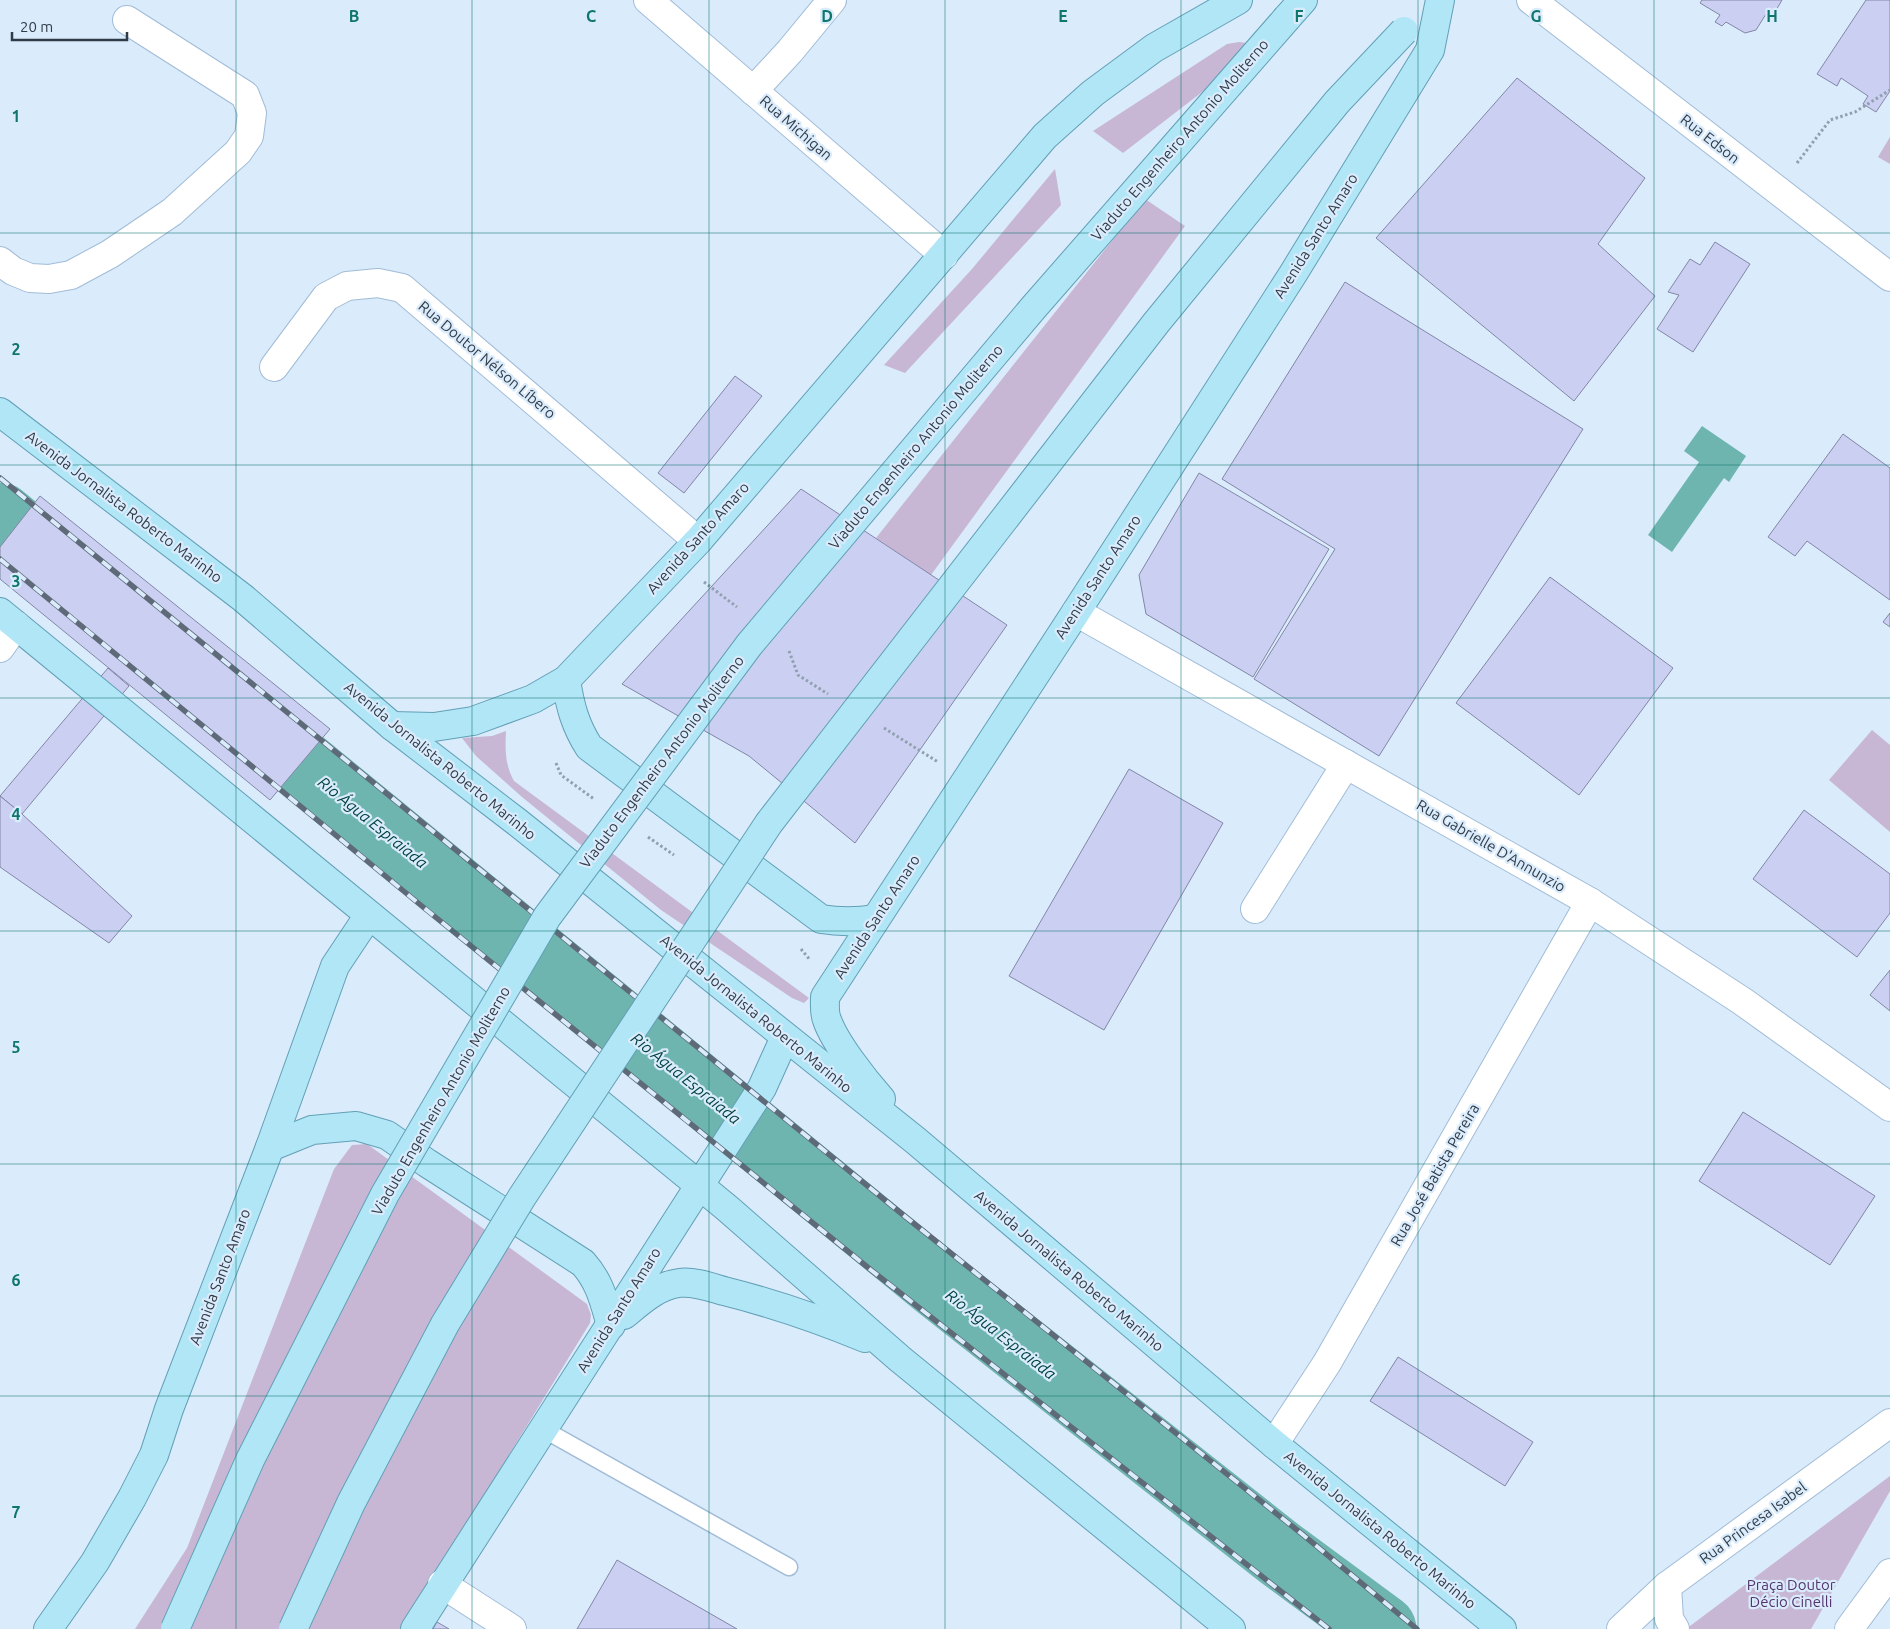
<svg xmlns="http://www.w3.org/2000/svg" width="1890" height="1629" viewBox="0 0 1890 1629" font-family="Ubuntu,sans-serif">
	<rect width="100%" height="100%" fill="#daebfc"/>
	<g fill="#c7b7d4">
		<polygon points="1239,42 1247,43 1254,52 1123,153 1093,131 1227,44"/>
		<polygon points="1890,137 1890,164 1878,157"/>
		<polygon points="1055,169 1061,205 905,373 884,365 972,269"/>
		<polygon points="1145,199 1185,226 931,575 876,538"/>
		<polygon points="1872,730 1890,745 1890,832 1829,780"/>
		<path d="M506 731C505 750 505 765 514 781L809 998 804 1003 792 998 661 910 522 797 476 756 462 738 492 736Z"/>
		<polygon points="367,1144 587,1304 591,1315 590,1323 402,1629 135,1629 187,1548 334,1169 352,1145"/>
		<polygon points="1890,1476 1890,1491 1811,1629 1686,1629"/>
	</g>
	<polygon fill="#6fb5af" points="1702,426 1746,456 1729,482 1724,478 1672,552 1648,535 1699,462 1684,451"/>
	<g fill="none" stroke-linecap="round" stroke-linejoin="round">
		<g stroke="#6fb5af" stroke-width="69">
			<polyline points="0,517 87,588"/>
			<polyline points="228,704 939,1285 1279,1553 1382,1629"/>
		</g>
	</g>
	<g fill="#cbd0f3" stroke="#8286a6">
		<polygon points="1702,0 1782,0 1775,12 1766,14 1756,30 1745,33 1726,22 1722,26 1715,22 1720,15 1700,3"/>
		<polygon points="1866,0 1890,0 1890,91 1876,112 1863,104 1868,96 1841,78 1837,86 1817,74"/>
		<polygon points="1517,78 1645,178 1598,244 1655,296 1574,401 1376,238"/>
		<polygon points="1715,242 1750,264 1693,352 1657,329 1679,295 1668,292 1690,259 1700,265"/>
		<polygon points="1345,282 1583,429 1379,756 1254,679 1335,549 1222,479"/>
		<polygon points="735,376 762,396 684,493 658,473"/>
		<polygon points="1843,434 1890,468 1890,600 1807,541 1795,556 1768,537"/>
		<polygon points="1199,473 1329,549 1253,677 1146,614 1139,575"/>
		<polygon points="801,489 1007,625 855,843 749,756 622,684"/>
		<polygon points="40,496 330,729 270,800 0,579 0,547"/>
		<polygon points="1550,577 1673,668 1579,795 1456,703"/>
		<polygon points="1890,613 1890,627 1883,622"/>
		<polygon points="108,668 129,686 22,814 0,796"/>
		<polygon points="1129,769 1223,823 1104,1030 1009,976"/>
		<polygon points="0,796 22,814 132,916 109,943 0,867"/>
		<polygon points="1804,810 1890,874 1890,913 1857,957 1753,879"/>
		<polygon points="1890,970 1890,1011 1870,995"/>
		<polygon points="1743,1112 1875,1196 1830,1265 1699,1181"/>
		<polygon points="1398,1357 1533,1442 1505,1486 1370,1401"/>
		<polygon points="617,1560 737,1629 577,1629"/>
		<polygon points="437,1622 449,1629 433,1629"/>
	</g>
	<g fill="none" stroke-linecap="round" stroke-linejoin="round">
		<g stroke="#a1bcd7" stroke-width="19">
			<polyline id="lane" points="543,1429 789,1567"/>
		</g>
		<g stroke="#a1bcd7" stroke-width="30">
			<g id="street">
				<polyline points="648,0 944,255"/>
				<polyline points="1531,0 1890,277"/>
				<polyline points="753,91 790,51 832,0"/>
				<polyline points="0,261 13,271 30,278 49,279 71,275 110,254 172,212 238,152 249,136 252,113 245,95 127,20"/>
				<polyline points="274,367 326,297 347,286 378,283 402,288 698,541"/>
				<polyline points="1076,612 1590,902 1742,1001 1890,1107"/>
				<polyline points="0,648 16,625"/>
				<polyline points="1255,909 1346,764"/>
				<polyline points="1274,1444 1327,1363 1590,902"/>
				<polyline points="442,1584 512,1629"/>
				<polyline points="1667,1586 1669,1619 1675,1629"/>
				<polyline points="1621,1629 1667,1586 1890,1423"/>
				<polyline points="1849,1629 1890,1573"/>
			</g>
		</g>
		<g stroke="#62a0b5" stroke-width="30">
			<g id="primary">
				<polyline points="1287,18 1303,0"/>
				<polyline points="0,412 243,598 392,726 517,822 915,1140 1274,1444 1502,1629"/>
				<polyline points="0,612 727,1208 900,1359 1231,1629"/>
				<path d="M566 680C570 706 575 725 589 747L821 919C840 922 856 922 875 919"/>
				<polyline points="392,726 434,727 473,721 533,699 566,680 698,541 1045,136 1093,93 1154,48 1238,0"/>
				<path d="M881 1099C864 1080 835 1043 827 1020 824 1013 825 1004 825 997L1076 612 1293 274 1430 50 1440 0"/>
				<path d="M270 1147 312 1130 356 1126 387 1135 427 1163 583 1263C600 1282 604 1301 611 1325"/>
				<path d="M624 1315C641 1301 657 1286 679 1283 694 1281 710 1287 724 1291 772 1303 819 1319 865 1338"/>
				<polyline points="48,1629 95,1562 132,1498 154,1455 169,1409 270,1147 335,966 369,915"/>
				<polyline points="415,1629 762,1088 785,1037"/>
			</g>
		</g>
		<g stroke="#91a0ae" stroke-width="3" stroke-dasharray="2.5 2.5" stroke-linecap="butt">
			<polyline points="1797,163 1830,120 1855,112 1890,90"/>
			<polyline points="704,582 737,607"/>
			<polyline points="789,651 798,675 828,694"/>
			<polyline points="884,728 938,762"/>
			<polyline points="556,763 561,775 594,799"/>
			<polyline points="648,837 674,855"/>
			<polyline points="801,949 810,960"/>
		</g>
		<use href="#lane" stroke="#fff" stroke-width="16"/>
		<use href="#street" stroke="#fff" stroke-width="28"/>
		<use href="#primary" stroke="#b1e6f7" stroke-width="28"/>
		<g stroke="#5e6a77" stroke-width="5.5">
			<g id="rail">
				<polyline points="0,478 902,1214 1302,1534 1417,1629"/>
				<polyline points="0,559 423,907 871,1270 1329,1629"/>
			</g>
		</g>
		<use href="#rail" stroke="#daebfc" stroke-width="4" stroke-dasharray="11" stroke-linecap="butt"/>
		<g stroke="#62a0b5" stroke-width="30" stroke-linecap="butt">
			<g id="primary-bridge">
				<polyline points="175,1629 250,1460 385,1194 547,917 749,645 1034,307 1287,18"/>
				<polyline points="293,1629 351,1503 445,1324 522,1197 769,823 1156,323 1337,102 1404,31"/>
			</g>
		</g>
		<use href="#primary-bridge" stroke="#b1e6f7" stroke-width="28"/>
	</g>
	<path fill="none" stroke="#0f766e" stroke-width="1" stroke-opacity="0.55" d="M236 0V1629M472 0V1629M709 0V1629M945 0V1629M1181 0V1629M1418 0V1629M1654 0V1629M0 233H1890M0 465H1890M0 698H1890M0 931H1890M0 1164H1890M0 1396H1890"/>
	<g text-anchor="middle" stroke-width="4.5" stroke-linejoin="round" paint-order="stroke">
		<g font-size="15" fill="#303b46" stroke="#daebfc">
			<text transform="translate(796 128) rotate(41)" y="5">Rua Michigan</text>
			<text transform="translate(1710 139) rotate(38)" y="5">Rua Edson</text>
			<text transform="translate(1180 140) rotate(-49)" y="5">Viaduto Engenheiro Antonio Moliterno</text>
			<text transform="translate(1316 236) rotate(-58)" y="5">Avenida Santo Amaro</text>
			<text transform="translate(487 360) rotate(40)" y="5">Rua Doutor Nélson Líbero</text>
			<text transform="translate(916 447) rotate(-50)" y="5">Viaduto Engenheiro Antonio Moliterno</text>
			<text transform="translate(124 507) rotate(37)" y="5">Avenida Jornalista Roberto Marinho</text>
			<text transform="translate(698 538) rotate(-48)" y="5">Avenida Santo Amaro</text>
			<text transform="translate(1098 577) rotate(-57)" y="5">Avenida Santo Amaro</text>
			<text transform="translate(440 761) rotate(39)" y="5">Avenida Jornalista Roberto Marinho</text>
			<text transform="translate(662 762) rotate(-53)" y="5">Viaduto Engenheiro Antonio Moliterno</text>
			<text transform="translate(1491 846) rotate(30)" y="5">Rua Gabrielle D'Annunzio</text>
			<text transform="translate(877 917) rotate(-57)" y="5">Avenida Santo Amaro</text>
			<text transform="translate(756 1014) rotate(39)" y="5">Avenida Jornalista Roberto Marinho</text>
			<text transform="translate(441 1101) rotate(-60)" y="5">Viaduto Engenheiro Antonio Moliterno</text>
			<text transform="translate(1435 1175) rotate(-60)" y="5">Rua José Batista Pereira</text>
			<text transform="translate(1069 1271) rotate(40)" y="5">Avenida Jornalista Roberto Marinho</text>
			<text transform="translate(220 1277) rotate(-69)" y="5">Avenida Santo Amaro</text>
			<text transform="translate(619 1310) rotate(-58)" y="5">Avenida Santo Amaro</text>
			<text transform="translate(1753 1523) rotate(-36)" y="5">Rua Princesa Isabel</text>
			<text transform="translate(1380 1530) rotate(39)" y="5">Avenida Jornalista Roberto Marinho</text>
		</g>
		<g font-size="15" fill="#55346e" stroke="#daebfc">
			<text x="1791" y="1590">Praça Doutor<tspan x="1791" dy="17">Décio Cinelli</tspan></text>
		</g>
		<g font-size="16" font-style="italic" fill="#00423f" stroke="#daebfc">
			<text transform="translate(373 822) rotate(39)" y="6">Rio Água Espraiada</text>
			<text transform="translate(686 1078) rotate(39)" y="6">Rio Água Espraiada</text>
			<text transform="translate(1001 1334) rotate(38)" y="6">Rio Água Espraiada</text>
		</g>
	</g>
	<g font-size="16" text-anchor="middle" font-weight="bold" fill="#0f766e" stroke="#daebfc" stroke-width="4.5" stroke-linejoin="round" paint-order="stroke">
		<text x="354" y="22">B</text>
		<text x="591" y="22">C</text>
		<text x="827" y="22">D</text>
		<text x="1063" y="22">E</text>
		<text x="1299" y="22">F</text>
		<text x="1536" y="22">G</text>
		<text x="1772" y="22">H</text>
		<text x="16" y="122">1</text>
		<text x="16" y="355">2</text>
		<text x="16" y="587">3</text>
		<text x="16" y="820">4</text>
		<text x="16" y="1053">5</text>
		<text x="16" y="1286">6</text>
		<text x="16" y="1518">7</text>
	</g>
	<path d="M12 32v8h115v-8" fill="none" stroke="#303b46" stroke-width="2.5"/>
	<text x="20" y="32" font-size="15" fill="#303b46" stroke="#daebfc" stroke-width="4" paint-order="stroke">20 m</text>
</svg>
